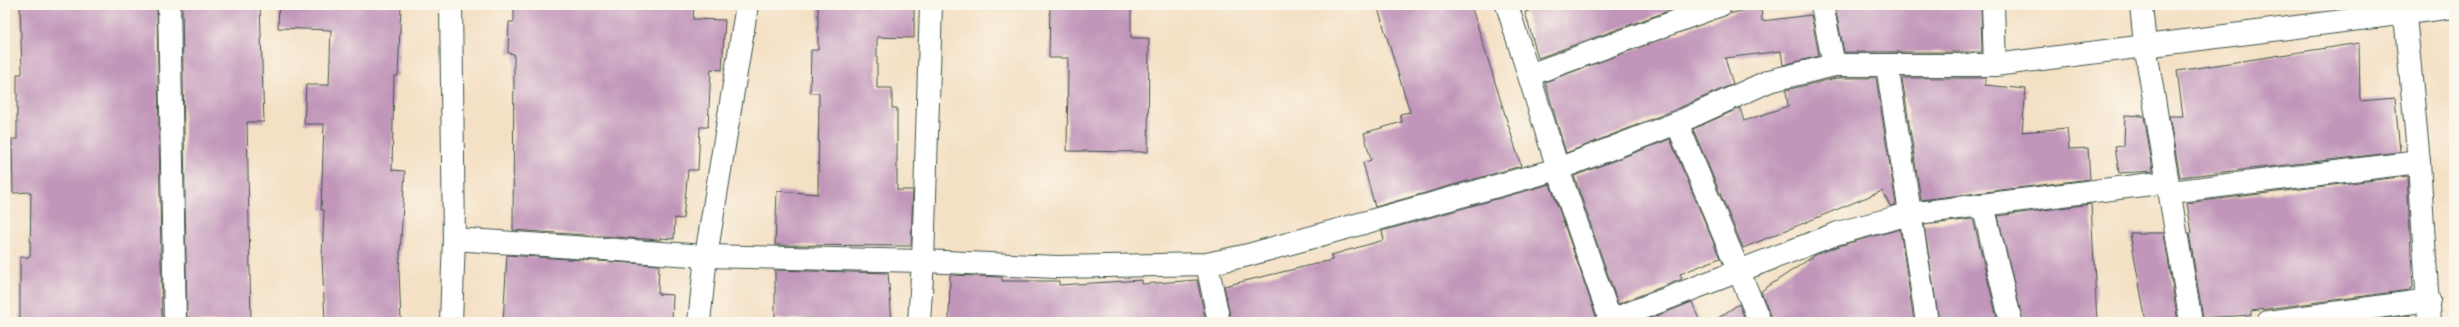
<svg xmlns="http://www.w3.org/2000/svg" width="2459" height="327" viewBox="0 0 2459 327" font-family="'Patrick Hand',sans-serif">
	<rect width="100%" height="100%" fill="#fbf7ec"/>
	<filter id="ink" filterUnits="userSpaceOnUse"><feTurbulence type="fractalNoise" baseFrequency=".025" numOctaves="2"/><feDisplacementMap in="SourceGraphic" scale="8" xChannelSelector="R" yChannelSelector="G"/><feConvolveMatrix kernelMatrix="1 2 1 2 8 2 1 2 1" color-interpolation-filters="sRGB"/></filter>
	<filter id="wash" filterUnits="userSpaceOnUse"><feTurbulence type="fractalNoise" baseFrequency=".012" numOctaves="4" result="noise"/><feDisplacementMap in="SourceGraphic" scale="16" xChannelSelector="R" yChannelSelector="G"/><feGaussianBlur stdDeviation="0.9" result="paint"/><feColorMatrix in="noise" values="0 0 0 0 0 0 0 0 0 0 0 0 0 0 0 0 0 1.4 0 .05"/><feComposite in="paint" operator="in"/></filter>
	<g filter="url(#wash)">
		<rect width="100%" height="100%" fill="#f4e0c4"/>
		<g id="blocks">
			<g fill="#c196ba">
				<polygon points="20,5 157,5 162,322 20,322 20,257 30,257 31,192 13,193 12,139 17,139 17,74 22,74"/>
				<polygon points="182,5 260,5 264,122 247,122 251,322 187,322"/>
				<polygon points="279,5 401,5 398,76 394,76 392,170 405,171 399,272 401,322 325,322 322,257 324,210 321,210 324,124 304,124 306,85 329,85 331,30 278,28"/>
				<polygon points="514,5 694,5 693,19 725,20 722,70 711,69 708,127 700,127 698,170 688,170 683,219 675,218 674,239 660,238 660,240 513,230 514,54 508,53 509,22 514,22"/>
				<polygon points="818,5 914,5 914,38 877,37 877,88 892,88 892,108 897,108 897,190 913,190 911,246 775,245 777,191 818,194 819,93 810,93 811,50 818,50"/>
				<polygon points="1050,5 1131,5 1131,38 1149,38 1148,152 1067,151 1068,58 1049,58"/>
				<polygon points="1377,5 1471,5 1521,166 1375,207 1363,163 1371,160 1364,133 1402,122 1400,114 1410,112"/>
				<polygon points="1527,5 1685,5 1538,58 1525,12 1529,11"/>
				<polygon points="1838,5 1981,5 1982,52 1844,52 1836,12"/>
				<polygon points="1761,6 1762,21 1811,15 1819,56 1783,65 1781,51 1725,58 1733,84 1672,111 1566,153 1545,82 1729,14"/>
				<polygon points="2359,43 2360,101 2395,98 2400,152 2180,177 2169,116 2183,116 2177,71"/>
				<polygon points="1836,78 1876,78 1896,205 1890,206 1882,191 1743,248 1693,129 1740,108 1744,121 1788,106 1786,90"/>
				<polygon points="1902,78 1985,78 1985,85 2026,89 2022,132 2067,128 2069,149 2088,148 2090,179 1921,200"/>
				<polygon points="2125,115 2144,116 2153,171 2119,173 2115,147 2124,146"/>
				<polygon points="1670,139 1720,258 1680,274 1682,279 1618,304 1574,176"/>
				<polygon points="2407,176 2413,288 2410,288 2410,290 2251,311 2251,315 2203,318 2189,233 2192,233 2187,203"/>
				<polygon points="1550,184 1596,316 1594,322 1452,322 1451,317 1428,322 1231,322 1224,286 1332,260 1331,255 1384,240 1382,231"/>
				<polygon points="2091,204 2097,322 2023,322 1998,216"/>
				<polygon points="1973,219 1998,322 1939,322 1924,225"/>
				<polygon points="1900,229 1914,322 1772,322 1761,291 1817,254 1842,245"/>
				<polygon points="2130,233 2164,233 2178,322 2146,322"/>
				<polygon points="507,255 659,265 658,294 673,295 672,322 503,322"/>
				<polygon points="775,270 888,273 892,322 813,322 813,319 775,319"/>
				<polygon points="950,275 1002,277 1002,281 1059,281 1059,285 1142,280 1142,284 1197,280 1206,322 949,322"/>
				<polygon points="1692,302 1700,322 1641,322"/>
				<polygon points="1739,304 1746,322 1712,322"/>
				<polygon points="2411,315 2411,322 2370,322 2370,321"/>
			</g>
		</g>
	</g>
	<g filter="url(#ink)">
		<use href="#blocks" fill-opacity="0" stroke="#3f554a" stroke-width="1"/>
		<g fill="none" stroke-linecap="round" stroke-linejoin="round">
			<g stroke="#3f554a" stroke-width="24">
				<g id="minor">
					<polyline points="169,5 175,322"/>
					<polyline points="1507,5 1558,169 1611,322"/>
					<polyline points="1822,5 1834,65"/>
					<polyline points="1993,5 1995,65"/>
					<polyline points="2141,5 2145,45 2191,322"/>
					<polyline points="2404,5 2419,162 2429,322"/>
					<polyline points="1887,65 1927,322"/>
					<polyline points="1529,75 1721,5"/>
					<polyline points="1677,123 1760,322"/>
					<polyline points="2170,192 2419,162"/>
					<polyline points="1983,205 2011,322"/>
					<polyline points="454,239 706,256 923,261 1057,267 1207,264 1248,255 1558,169 1677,123 1769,81 1834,65 1995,65 2454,7"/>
					<polyline points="1207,264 1219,322"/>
					<polyline points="699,322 706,256 747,5"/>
					<polyline points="919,322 923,261 931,5"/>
					<polyline points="1606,322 1838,233 1909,214 2167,182"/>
					<polyline points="2268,322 2429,300"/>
				</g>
			</g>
			<g stroke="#3f554a" stroke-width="24">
				<polyline id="major" points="451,5 454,239 451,322"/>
			</g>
			<use href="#minor" stroke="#fff" stroke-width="22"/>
			<use href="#major" stroke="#fff" stroke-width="22"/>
		</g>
	</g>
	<rect width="2459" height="327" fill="none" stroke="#fbf7ec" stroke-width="20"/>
</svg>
